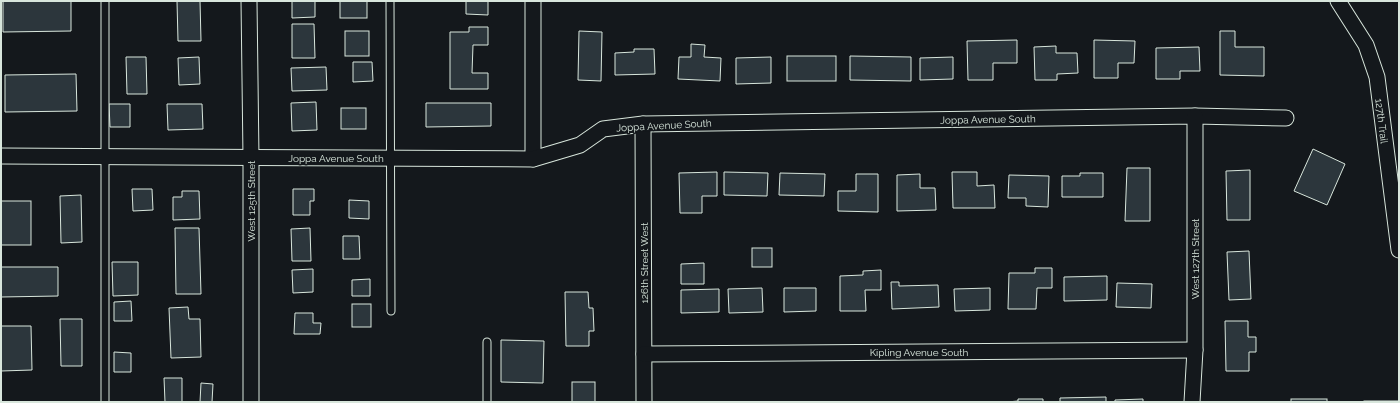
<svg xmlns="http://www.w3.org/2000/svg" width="1400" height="403" viewBox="0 0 1400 403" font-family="Raleway,sans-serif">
	<rect width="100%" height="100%" fill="#14181c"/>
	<g fill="#2c363c" stroke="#d8e6dc">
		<polygon points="3,1 71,1 71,31 3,32"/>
		<polygon points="177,1 200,1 201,41 178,41"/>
		<polygon points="292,1 315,1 315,17 292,18"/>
		<rect x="340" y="1" width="27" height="17"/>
		<polygon points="466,1 488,1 488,15 466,14"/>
		<polygon points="292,24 314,24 315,58 292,58"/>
		<polygon points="469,27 488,27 488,45 473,45 472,73 488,73 488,89 450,89 450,32 469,32"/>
		<rect x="345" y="31" width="24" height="25"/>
		<polygon points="579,31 602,32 601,81 578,80"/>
		<polygon points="1220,31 1235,31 1235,47 1264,47 1264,76 1220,75"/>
		<polygon points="1017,40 1017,63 993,63 993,80 968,80 967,41"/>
		<polygon points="1094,40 1135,41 1134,63 1118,63 1118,78 1094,78"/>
		<polygon points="691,44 705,45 704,57 721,58 720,81 678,79 679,57 691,57"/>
		<polygon points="1056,46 1056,53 1077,53 1078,73 1057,74 1057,80 1035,80 1034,47"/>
		<polygon points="1199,47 1200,71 1180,71 1180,79 1156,79 1156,48"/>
		<polygon points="634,49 654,49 655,74 615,75 615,53 634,52"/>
		<rect x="787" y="56" width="49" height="25"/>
		<polygon points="850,56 911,57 911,81 850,80"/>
		<polygon points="126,57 146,57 147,94 127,94"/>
		<polygon points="199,57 200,84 179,85 178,58"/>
		<polygon points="771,57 771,83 736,84 736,58"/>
		<polygon points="953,57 953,79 920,80 920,58"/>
		<polygon points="353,62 372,62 373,81 353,82"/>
		<polygon points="326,67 327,90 292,91 291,68"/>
		<polygon points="76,74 77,111 5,112 5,75"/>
		<polygon points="316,102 317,130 292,131 291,103"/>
		<polygon points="426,103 491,103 491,126 426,127"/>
		<polygon points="109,104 130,104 130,127 110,127"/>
		<polygon points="167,104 202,104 203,129 168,130"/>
		<rect x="341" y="108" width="25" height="21"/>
		<polygon points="1313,149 1345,164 1327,205 1294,191"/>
		<polygon points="1127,168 1150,168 1150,221 1125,221"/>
		<polygon points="1250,170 1250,220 1227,220 1226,171"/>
		<polygon points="717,172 717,196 702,196 702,213 680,213 679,173"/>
		<polygon points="724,172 768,173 767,196 724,195"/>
		<polygon points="952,172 977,172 977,186 994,185 995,208 953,208"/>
		<polygon points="780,173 825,174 824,196 779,195"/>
		<polygon points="1080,173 1103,173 1103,197 1062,197 1062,176 1080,176"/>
		<polygon points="856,174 878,174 878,212 838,211 838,191 856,191"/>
		<polygon points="920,174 920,188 935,188 936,210 897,211 897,175"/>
		<polygon points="1009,175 1049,176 1048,207 1026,206 1026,198 1008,198"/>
		<polygon points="132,189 152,189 153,210 133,211"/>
		<polygon points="293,189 314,189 314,201 310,201 310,215 293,215"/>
		<polygon points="182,191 199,191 200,219 173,220 173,197 182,197"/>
		<polygon points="81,195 82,242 61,243 60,196"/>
		<polygon points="349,200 369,201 369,219 349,218"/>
		<rect x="1" y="201" width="30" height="44"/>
		<polygon points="175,228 199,228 201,294 176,294"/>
		<polygon points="310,228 311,261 292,261 291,229"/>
		<polygon points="343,236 359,236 360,259 343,259"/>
		<rect x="752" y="248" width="20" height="19"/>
		<polygon points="1249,251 1251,299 1229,300 1227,252"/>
		<polygon points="112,262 138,262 138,295 113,296"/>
		<polygon points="704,263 704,284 681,284 681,264"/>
		<polygon points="1,267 58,267 58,296 1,297"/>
		<polygon points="1035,268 1052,268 1052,288 1037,288 1036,309 1008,309 1009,273 1035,273"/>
		<polygon points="313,269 313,292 293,293 292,270"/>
		<polygon points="881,270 881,290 865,290 866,311 840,311 840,276 863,275 863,271"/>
		<polygon points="1107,276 1107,300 1064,301 1064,277"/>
		<polygon points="370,279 370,296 352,296 352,280"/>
		<polygon points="891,282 899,282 899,286 938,285 939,307 892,309"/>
		<polygon points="1117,283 1152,284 1151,308 1116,307"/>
		<polygon points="762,288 763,312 729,313 728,289"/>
		<polygon points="784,288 816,288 816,311 784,312"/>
		<polygon points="990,288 990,310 955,311 954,289"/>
		<polygon points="719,289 719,312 681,313 681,290"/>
		<polygon points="565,292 588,292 589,308 593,308 594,331 589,331 589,346 566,346"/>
		<polygon points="131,301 132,321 114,321 114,302"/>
		<rect x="352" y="304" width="19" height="23"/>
		<polygon points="188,307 189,319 200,319 201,357 171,358 169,308"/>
		<polygon points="295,313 313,313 313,323 321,323 320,334 294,334"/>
		<polygon points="60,319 82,319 82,366 61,366"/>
		<polygon points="1225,321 1248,321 1248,337 1256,337 1256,352 1249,352 1249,371 1226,371"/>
		<polygon points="1,326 31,326 32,370 1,371"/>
		<polygon points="501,340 544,341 543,383 501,382"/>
		<polygon points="114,352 131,353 131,372 114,372"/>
		<polygon points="164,378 182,378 182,402 165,402"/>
		<rect x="572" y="382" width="23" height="20"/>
		<polygon points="201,383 213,384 212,402 200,402"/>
		<polygon points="1106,397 1106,402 1060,402 1060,398"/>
		<polygon points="1018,399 1043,399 1043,402 1007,402 1018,401"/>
		<polygon points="1143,399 1143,402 1115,402 1115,400"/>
		<rect x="1291" y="399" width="36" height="3"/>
		<rect x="1364" y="401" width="35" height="1"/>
	</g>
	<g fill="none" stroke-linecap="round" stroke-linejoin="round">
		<g stroke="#d8e6dc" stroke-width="9">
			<g id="service">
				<polyline points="105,1 105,402"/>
				<polyline points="390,1 391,311"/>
				<polyline points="487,342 487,402"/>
			</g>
		</g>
		<g stroke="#d8e6dc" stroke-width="17">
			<g id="minor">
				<polyline points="249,1 251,158 251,402"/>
				<polyline points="533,1 533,159"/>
				<polyline points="1338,1 1366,45 1377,77 1399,250"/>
				<polyline points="643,124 644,402"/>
				<polyline points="1,156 533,159 580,145 603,129 643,124 1195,116 1286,118"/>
				<polyline points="644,354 1195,350"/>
				<polyline points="1192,402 1195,350 1195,116"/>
			</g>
		</g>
		<use href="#service" stroke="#14181c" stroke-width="7"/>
		<use href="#minor" stroke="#14181c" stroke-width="15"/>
	</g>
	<g text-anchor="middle" stroke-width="3" stroke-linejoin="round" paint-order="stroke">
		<g font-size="10" fill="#d8e6dc" stroke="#14181c">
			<text transform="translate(988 119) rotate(-1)" y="4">Joppa Avenue South</text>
			<text transform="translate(1382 121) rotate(83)" y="4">127th Trail</text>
			<text transform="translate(664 125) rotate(-3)" y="4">Joppa Avenue South</text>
			<text x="336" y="162">Joppa Avenue South</text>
			<text transform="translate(251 201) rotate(-90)" y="4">West 125th Street</text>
			<text transform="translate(1195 259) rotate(-90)" y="4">West 127th Street</text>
			<text transform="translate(644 263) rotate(-90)" y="4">126th Street West</text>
			<text x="919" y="356">Kipling Avenue South</text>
		</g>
	</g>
	<rect width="1400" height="403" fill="none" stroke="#d8e6dc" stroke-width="4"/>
</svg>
